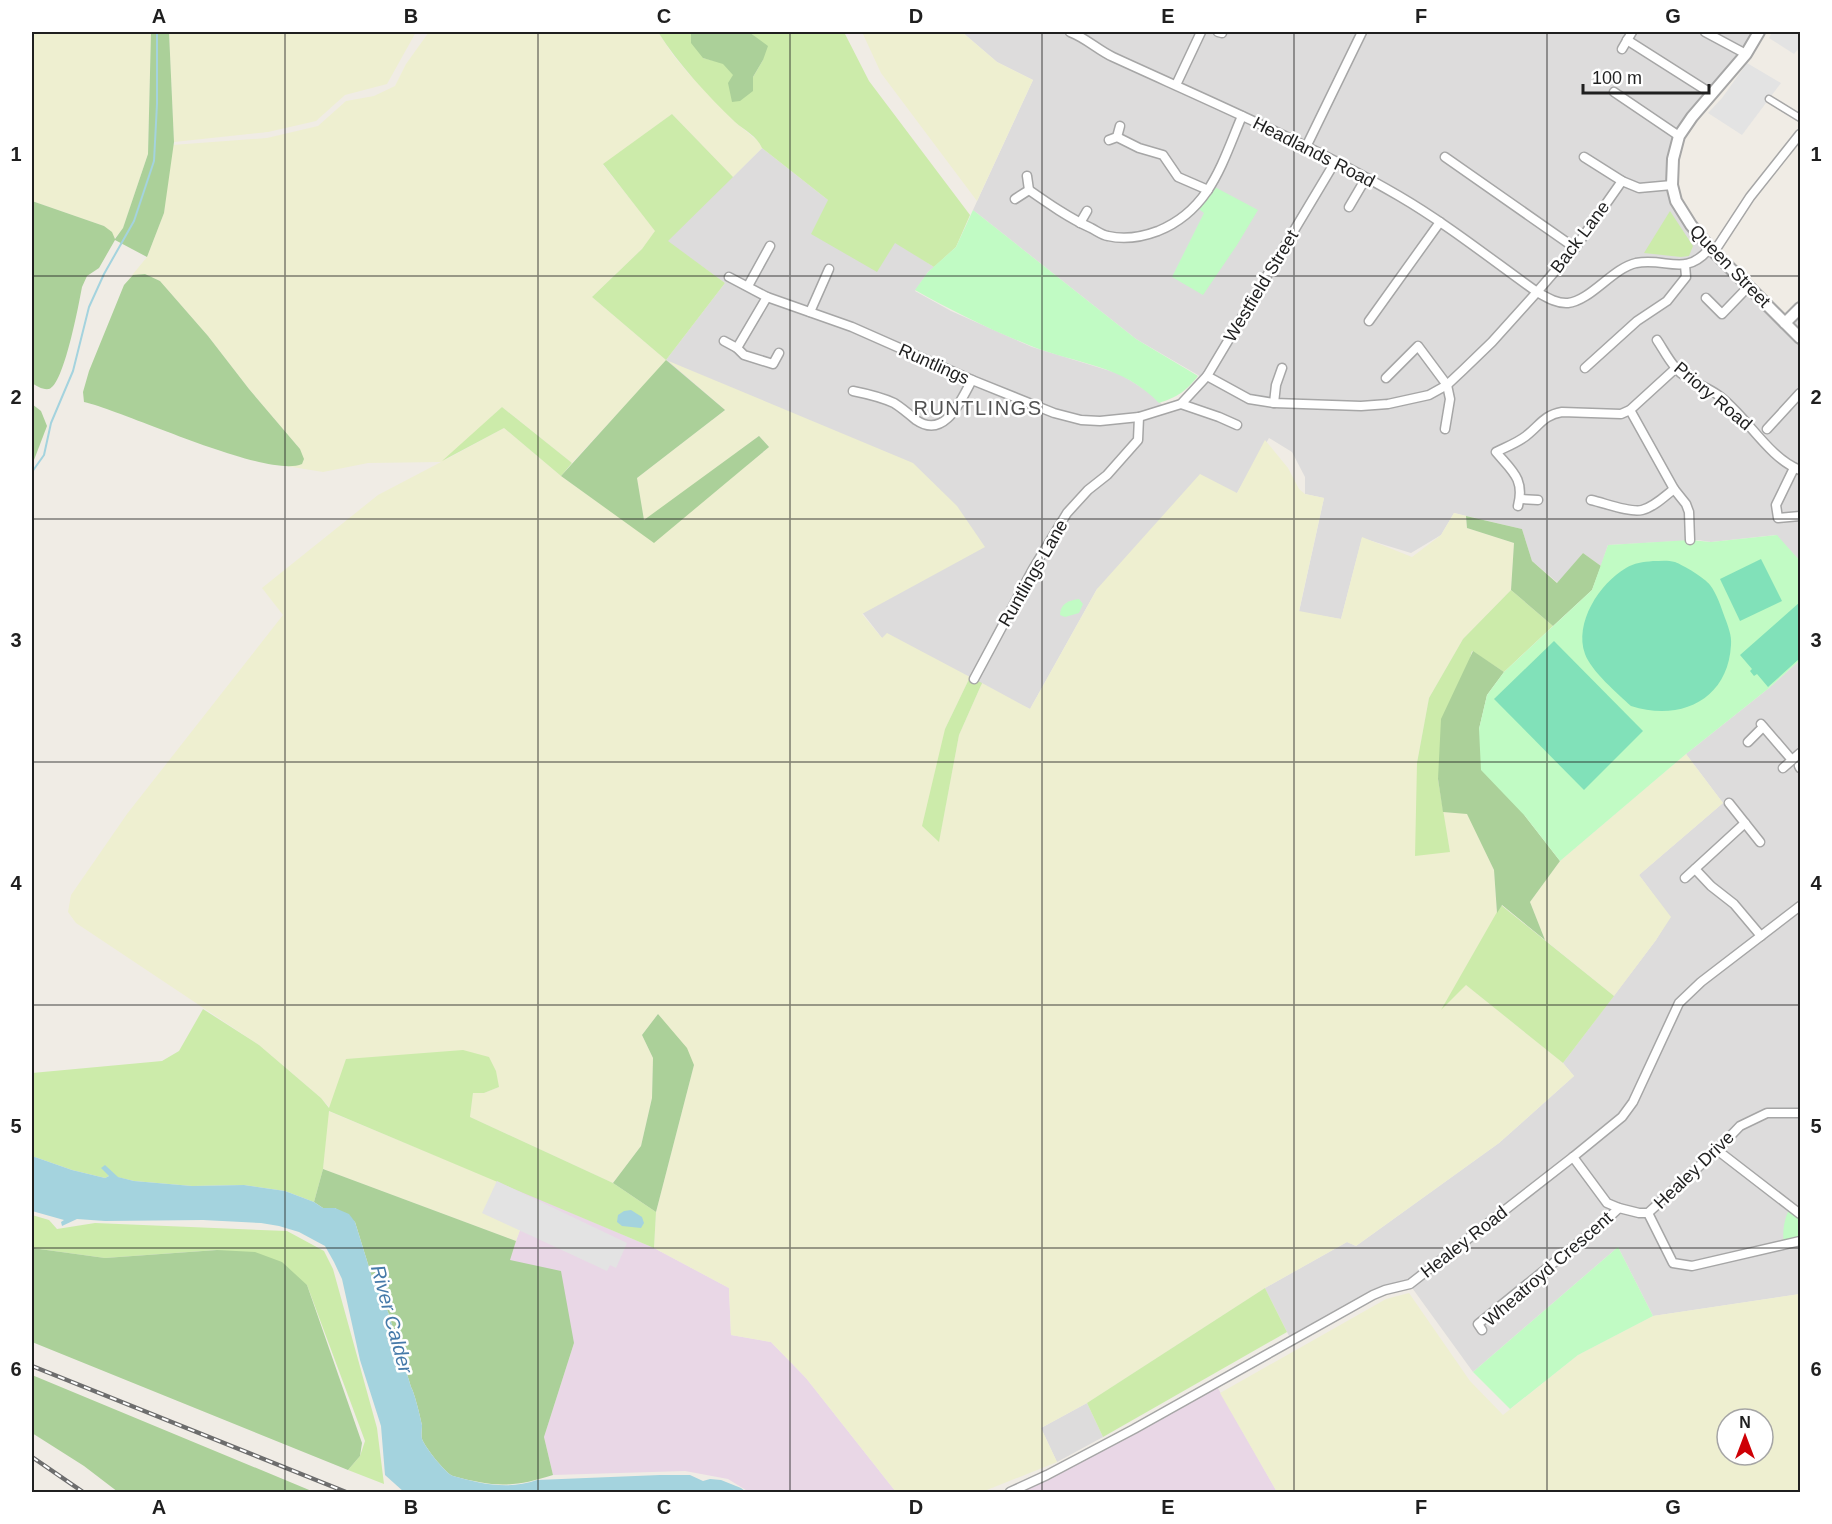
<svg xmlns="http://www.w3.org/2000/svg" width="1832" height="1524" viewBox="0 0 1832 1524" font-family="Helvetica,sans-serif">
	<rect width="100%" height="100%" fill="#f0ece5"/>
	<g fill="#dddcdc">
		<polygon points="962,32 1759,32 1679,136 1672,185 1685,218 1785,323 1800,308 1800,561 1776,535 1711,542 1698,540 1608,545 1601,566 1583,553 1558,583 1532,561 1522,529 1454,513 1441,535 1411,553 1362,538 1341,619 1299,612 1324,498 1305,494 1305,477 1292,452 1269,438 1237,493 1097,589 1030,709 882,638 666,360 725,283 667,241 762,148 828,200 877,271 895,242 934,267 928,272 915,291 951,311 1032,347 1120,374 1150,393 1169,411 1183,407 1207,383 1198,375 1136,339 973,210 1033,80 997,62"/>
		<polygon points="1800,660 1800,1294 1653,1316 1618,1247 1473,1372 1410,1285 1385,1290 1291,1340 1265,1288 1347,1242 1356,1246 1499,1143 1574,1076 1563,1063 1656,940 1670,917 1639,875 1723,803 1686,754 1769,688"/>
		<polygon points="1087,1403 1103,1437 1057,1462 1041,1428"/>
	</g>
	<g fill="#e9d7e6">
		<polygon points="497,1181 654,1248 729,1288 731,1335 771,1342 806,1378 896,1492 749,1492 728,1479 685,1471 553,1475 544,1437 574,1343 509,1260 520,1230 482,1213"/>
		<polygon points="1215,1383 1277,1492 1010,1492"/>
	</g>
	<g fill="#eeefd0" fill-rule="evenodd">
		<polygon points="32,32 151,32 148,154 123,228 114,239 104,226 32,201"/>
		<polygon points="169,32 416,32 387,84 345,95 316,121 268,132 174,142"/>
		<path d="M429 32H658L673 55 688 73 735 122 759 142 762 148 733 177 672 114 603 165 656 231 642 249 592 297 666 360 913 463 957 506 985 547 862 614 882 638 887 633 970 677 945 729 939 841 959 735 982 683 1030 709 1097 589 1200 474 1237 493 1265 440 1288 468 1299 489 1305 494 1324 498 1299 611 1341 619 1362 537 1412 557 1441 535 1454 513 1466 516 1467 528 1514 543 1511 590 1463 639 1429 698 1417 763 1450 852 1443 812 1467 813 1494 870 1497 913 1443 1007 1465 984 1563 1063 1574 1076 1499 1143 1356 1246 1347 1242 1265 1288 1087 1403 1041 1428 1057 1462 982 1492H896L806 1378 771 1342 731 1335 729 1288 654 1248 656 1212 694 1065 658 1014 642 1035 653 1058 652 1098 641 1146 613 1183 470 1117 473 1093H484L499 1087 330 1108 321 1098 259 1045 76 923 68 912 71 895 127 814 283 615 262 588 378 495 441 462 368 463 323 472 286 466H297L300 449 249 389 208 336 160 281 145 274 133 275 124 285 147 257 164 213 172 145 267 138 318 126 346 101 374 96 395 86 406 64ZM667 360 725 410 637 478 644 521 759 436 769 447 654 542 561 476 504 428 445 460 502 407 572 463Z"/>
		<polygon points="862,32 962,32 997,62 1033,80 977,201 881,73"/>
		<polygon points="1686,754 1723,803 1639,875 1671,917 1656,940 1614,996 1545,940 1530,902 1560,861"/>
		<polygon points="328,1111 497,1181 483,1213 520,1230 516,1241 323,1169"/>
		<path d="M1409 1293 1470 1381 1503 1415 1578 1355 1653 1316 1800 1294V1492H1277L1220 1393 1386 1299ZM1727 1419H1763V1455H1727Z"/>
	</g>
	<g fill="#ccebaa">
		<path d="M658 32H709L703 58 723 63 734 75 753 77 763 60 754 36 749 32H844L869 81 970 215 956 247 934 267 895 243 877 272 811 234 828 200 762 148C757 136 744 130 735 122 707 95 679 65 658 32Z"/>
		<polygon points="672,114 733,177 668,241 725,283 666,360 592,297 642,249 655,231 603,164"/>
		<polygon points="1670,211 1693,246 1689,256 1681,257 1644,253"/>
		<polygon points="502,407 572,463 561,476 504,428 442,461"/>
		<polygon points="1511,590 1553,626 1504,672 1472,651 1438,779 1450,852 1415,856 1417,763 1429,698 1463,639"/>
		<polygon points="970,677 982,683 959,735 939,842 922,826 945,729"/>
		<polygon points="1501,905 1614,996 1563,1063 1466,985 1441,1010"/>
		<polygon points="203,1009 259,1045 321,1098 329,1108 346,1059 463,1050 489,1057 496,1071 499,1087 484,1093 473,1093 470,1117 613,1183 656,1212 654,1248 329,1111 323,1169 314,1202 285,1191 244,1185 192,1186 134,1181 117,1177 105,1166 109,1176 105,1178 72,1170 32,1156 32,1073 162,1061 179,1051"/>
		<polygon points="32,1215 49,1220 57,1229 95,1223 287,1231 324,1251 333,1269 377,1428 384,1484 348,1470 360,1456 365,1441 307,1285 217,1250 105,1258 32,1248"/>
		<polygon points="1265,1288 1287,1332 1103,1437 1087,1403"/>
	</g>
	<g fill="#abd099">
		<path d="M151 32H169L174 142 164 213 147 257 115 240 99 268 87 276 82 287C79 303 64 385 49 389 43 390 36 386 32 383V201L104 226 112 232 115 239 123 228 148 154Z"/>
		<polygon points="709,32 749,32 768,46 763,60 753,77 753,91 740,101 732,102 728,83 733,75 723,64 703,58 691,43 691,33"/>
		<path d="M145 274 160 281 208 336 249 389 300 449 304 459 302 464C267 479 127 412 84 402L83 392 89 371 124 285 133 275Z"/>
		<polygon points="666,360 725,410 637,478 644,520 759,436 769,447 654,543 561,476"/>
		<polygon points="32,404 41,411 47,426 34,460 32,463"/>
		<polygon points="1466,516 1522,529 1532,561 1557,583 1583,553 1601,566 1592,590 1553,626 1511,590 1514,543 1467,528"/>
		<polygon points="1473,651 1504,672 1487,695 1479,729 1525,816 1560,861 1530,902 1545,940 1502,905 1497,913 1494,870 1467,814 1443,812 1438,779 1441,719"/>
		<polygon points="658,1014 687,1048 694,1065 656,1212 613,1183 641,1146 652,1098 653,1058 642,1035"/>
		<path d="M323 1169 516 1241 510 1260 561 1271 574 1343 544 1437 553 1475C512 1488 494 1487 453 1476 445 1473 425 1447 422 1439 421 1435 422 1429 422 1425 420 1416 415 1394 411 1387L388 1312 372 1277 355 1222 335 1208H323L314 1202Z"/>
		<polygon points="32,1248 105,1258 217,1250 255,1252 282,1262 307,1285 362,1443 360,1456 348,1470 32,1342"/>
		<polygon points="32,1375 314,1492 118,1492 84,1466 32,1433"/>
	</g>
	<g fill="#c1fbc4">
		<polygon points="1211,185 1258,210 1237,245 1203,295 1172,277 1204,213 1196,207"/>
		<path d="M973 210 1136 339 1198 376C1186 391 1178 397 1159 403 1123 365 1077 364 1031 346 991 330 952 311 915 290L928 272 956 247Z"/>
		<polygon points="1777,535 1800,561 1800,660 1769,688 1686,754 1560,861 1525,816 1481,770 1479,729 1487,695 1504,672 1592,590 1608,545 1690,540 1711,542"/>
		<path d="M1079 599 1083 604 1079 613 1065 617 1060 615C1060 604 1069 600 1079 599Z"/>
		<path d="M1790 1207 1800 1214V1241L1784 1245C1782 1230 1784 1220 1790 1207Z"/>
		<polygon points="1618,1247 1653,1316 1578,1355 1510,1409 1473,1372"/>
	</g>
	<g fill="#81e1b9">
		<polygon points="1761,559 1782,601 1740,621 1720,579"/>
		<path d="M1653 561C1660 561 1668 560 1675 562 1683 565 1705 578 1710 585 1717 594 1721 607 1725 618 1728 626 1732 636 1731 645 1728 700 1680 722 1631 706 1618 694 1591 671 1585 654 1574 623 1599 584 1626 568 1634 563 1643 562 1653 561Z"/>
		<polygon points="1800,602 1800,658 1768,687 1757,674 1754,676 1750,671 1752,669 1740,655"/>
		<polygon points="1554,641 1643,731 1584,790 1494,699"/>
	</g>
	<g fill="#e3e3e3">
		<polygon points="1772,32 1800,32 1800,47 1794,54 1769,38"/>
		<polygon points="1747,63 1781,83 1742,135 1708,113 1722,98"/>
		<polygon points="497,1181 627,1243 616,1268 610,1265 607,1271 482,1213"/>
	</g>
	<g fill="#a4d3de">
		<path d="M32 1156 72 1170 105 1178 109 1176 101 1168 105 1165 118 1177 134 1181 192 1186 244 1185 285 1191 314 1202 323 1208H335L349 1214 355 1222 372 1277 388 1312 411 1387C415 1394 420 1416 422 1425 422 1429 421 1435 422 1439 425 1447 445 1473 453 1476 481 1484 509 1490 537 1480L660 1475H690L703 1481 710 1479 721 1480 741 1488 746 1492H404L385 1475 381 1426 360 1360 342 1279 334 1262 325 1246 299 1232 279 1226 261 1223 203 1220 105 1221 77 1219 62 1226 61 1222 64 1220 32 1211Z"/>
		<polygon points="631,1210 642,1217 644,1223 641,1228 622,1226 617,1222 618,1215 624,1211"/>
	</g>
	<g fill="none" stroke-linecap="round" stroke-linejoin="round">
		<polyline stroke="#a4d3de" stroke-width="2" points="32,472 44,455 51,423 73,371 89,307 104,274 134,221 154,161 157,104 157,32"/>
		<g stroke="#a6a6a6" stroke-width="9">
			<polyline id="pedestrian" points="1769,99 1800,118"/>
		</g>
		<g stroke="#a6a6a6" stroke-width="11">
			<g id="minor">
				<path d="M1070 32C1086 38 1098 50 1113 57 1209 101 1308 143 1399 196 1447 224 1492 260 1537 292 1546 297 1557 304 1568 303 1590 301 1613 268 1636 263 1667 257 1685 278 1710 248"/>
				<polyline points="1218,32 1222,33"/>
				<polyline points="1705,32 1746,54"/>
				<polyline points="1627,40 1712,94"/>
				<polyline points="1622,49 1632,32"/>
				<polyline points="1176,85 1201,32"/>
				<polyline points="1614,92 1679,136"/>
				<polyline points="1117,137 1139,148 1163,155 1178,177 1208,190"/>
				<polyline points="1109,140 1117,137 1120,126"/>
				<polyline points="1306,147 1362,32"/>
				<polyline points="1445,157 1575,248"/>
				<polyline points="1584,157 1622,181 1639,188 1672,185"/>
				<path d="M1029 190C1049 204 1069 218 1091 228 1097 231 1102 235 1108 236 1125 240 1142 237 1158 231 1210 210 1222 163 1242 116"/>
				<polyline points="1015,199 1029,190 1027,176"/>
				<polyline points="1349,207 1366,178"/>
				<polyline points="1080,223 1087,211"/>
				<polyline points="1714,252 1750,197 1800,134"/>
				<polyline points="729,277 767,297 852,327 972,380 1054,413 1081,420 1100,421 1139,417 1181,404 1207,376 1335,162"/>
				<polyline points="748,286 770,246"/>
				<polyline points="1706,298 1722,314 1749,286"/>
				<polyline points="810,312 829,269"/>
				<polyline points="1369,321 1440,222"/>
				<path d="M1657 340C1663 349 1668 359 1675 367 1686 381 1704 385 1718 395 1746 415 1768 458 1800 470"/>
				<polyline points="724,341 737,348 744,355 773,364 779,353"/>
				<polyline points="737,348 767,297"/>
				<polyline points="1585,368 1637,321 1667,301 1686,277 1685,265"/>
				<polyline points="1207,376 1249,399 1274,403 1361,406 1388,404 1429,395 1447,385 1463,370 1492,342 1537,292 1575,248 1622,181"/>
				<polyline points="1386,378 1418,346 1447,385 1450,399 1445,429"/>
				<path d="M853 391C868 394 881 397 894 403 902 408 909 414 916 420 945 440 961 400 972 380"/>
				<polyline points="1274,403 1276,385 1282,368"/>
				<polyline points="1181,404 1219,417 1237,425"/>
				<polyline points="1630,410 1674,489 1686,504 1689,512 1690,540"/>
				<polyline points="1767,429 1800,393"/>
				<polyline points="1794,468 1776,505 1778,518 1800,516"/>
				<polyline points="1520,499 1538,500"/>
				<path d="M1591 500C1605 503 1630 513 1642 510 1654 507 1665 496 1674 489"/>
				<path d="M1518 506C1525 479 1512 471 1496 452 1506 447 1517 443 1526 436 1540 425 1544 415 1562 412L1621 414 1630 410 1676 368"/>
				<polyline points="974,679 1033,569 1067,513 1088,490 1107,475 1138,440 1139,417"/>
				<polyline points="1761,724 1792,760"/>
				<polyline points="1748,742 1763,727"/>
				<polyline points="1799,766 1800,768"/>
				<polyline points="1783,768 1800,753"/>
				<polyline points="1729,803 1760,842"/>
				<polyline points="1695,869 1711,886 1734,904 1761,936"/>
				<polyline points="1685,878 1745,823"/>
				<polyline points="1717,1150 1800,1214"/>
				<polyline points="1573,1157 1607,1203 1619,1208 1639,1213 1648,1213 1717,1150 1740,1126 1767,1113 1800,1113"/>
				<polyline points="1648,1213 1673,1263 1692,1266 1800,1241"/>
				<polyline points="1482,1330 1478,1324 1604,1222 1619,1208"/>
				<polyline points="1010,1492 1047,1475 1134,1429 1373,1295 1385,1290 1410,1284 1573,1157 1622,1117 1633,1102 1679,1003 1701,982 1800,906"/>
			</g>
		</g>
		<g stroke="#a6a6a6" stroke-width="14">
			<g id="tertiary">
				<polyline points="1759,32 1746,54 1692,117 1679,136 1673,159 1672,185 1676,201 1691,225 1710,248 1800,338"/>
				<polyline points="1785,323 1800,308"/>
			</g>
		</g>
		<use href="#pedestrian" stroke="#fff" stroke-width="6"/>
		<use href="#minor" stroke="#fff" stroke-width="8"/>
		<use href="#tertiary" stroke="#fff" stroke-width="10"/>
		<g stroke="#6d6d6d" stroke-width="4.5">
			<g id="rail">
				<polyline points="32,1366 346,1492"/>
				<polyline points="32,1457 83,1492"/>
			</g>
		</g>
		<use href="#rail" stroke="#fff" stroke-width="2" stroke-dasharray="7" stroke-linecap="butt"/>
	</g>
	<path fill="none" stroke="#1f1f1f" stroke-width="1.5" stroke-opacity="0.55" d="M285 32V1492M538 32V1492M790 32V1492M1042 32V1492M1294 32V1492M1547 32V1492M32 276H1800M32 519H1800M32 762H1800M32 1005H1800M32 1248H1800"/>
	<g text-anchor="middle" stroke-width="5" stroke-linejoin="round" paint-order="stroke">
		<g font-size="18" fill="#1f1f1f" stroke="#fff">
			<text transform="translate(1314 152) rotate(27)" y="6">Headlands Road</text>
			<text transform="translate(1580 237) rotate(-53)" y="6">Back Lane</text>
			<text transform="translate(1730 266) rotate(46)" y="6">Queen Street</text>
			<text transform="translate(1261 286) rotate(-59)" y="6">Westfield Street</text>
			<text transform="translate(934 364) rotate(24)" y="6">Runtlings</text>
			<text transform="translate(1713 396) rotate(40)" y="6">Priory Road</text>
			<text transform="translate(1033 573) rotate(-60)" y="6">Runtlings Lane</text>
			<text transform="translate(1694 1170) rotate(-44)" y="6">Healey Drive</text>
			<text transform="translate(1464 1242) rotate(-38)" y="6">Healey Road</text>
			<text transform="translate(1548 1269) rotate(-41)" y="6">Wheatroyd Crescent</text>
		</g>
		<g font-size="20" letter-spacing="1.5" fill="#525252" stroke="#fff">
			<text x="978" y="415">RUNTLINGS</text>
		</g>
		<g font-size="20" font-style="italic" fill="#467aa9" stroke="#fff">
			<text transform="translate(392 1319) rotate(75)" y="7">River Calder</text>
		</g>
	</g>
	<rect width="1832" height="1524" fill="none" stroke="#ffffff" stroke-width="66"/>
	<g transform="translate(1745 1437)"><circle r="28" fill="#ffffff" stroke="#a5a5a5" stroke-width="1.5"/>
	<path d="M0-4.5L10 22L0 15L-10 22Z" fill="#ce0006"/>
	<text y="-9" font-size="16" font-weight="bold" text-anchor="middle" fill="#1f1f1f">N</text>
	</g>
	<path d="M1583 84v9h126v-9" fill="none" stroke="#1f1f1f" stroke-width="3"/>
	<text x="1592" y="84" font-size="18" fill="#1f1f1f" stroke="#ffffff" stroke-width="4.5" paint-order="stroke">100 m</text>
	<rect x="33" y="33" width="1766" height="1458" fill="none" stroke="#1f1f1f" stroke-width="2"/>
	<g font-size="20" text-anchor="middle" font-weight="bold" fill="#1f1f1f">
		<text x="159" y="23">A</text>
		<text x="411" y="23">B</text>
		<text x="664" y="23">C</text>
		<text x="916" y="23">D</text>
		<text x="1168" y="23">E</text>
		<text x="1421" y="23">F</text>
		<text x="1673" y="23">G</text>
		<text x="16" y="161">1</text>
		<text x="1816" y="161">1</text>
		<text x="16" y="404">2</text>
		<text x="1816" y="404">2</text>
		<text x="16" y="647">3</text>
		<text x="1816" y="647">3</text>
		<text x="16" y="890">4</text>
		<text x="1816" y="890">4</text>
		<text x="16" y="1133">5</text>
		<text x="1816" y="1133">5</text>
		<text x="16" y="1376">6</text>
		<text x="1816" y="1376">6</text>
		<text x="159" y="1514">A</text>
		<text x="411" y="1514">B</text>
		<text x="664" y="1514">C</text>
		<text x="916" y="1514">D</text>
		<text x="1168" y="1514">E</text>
		<text x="1421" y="1514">F</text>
		<text x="1673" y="1514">G</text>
	</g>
</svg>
